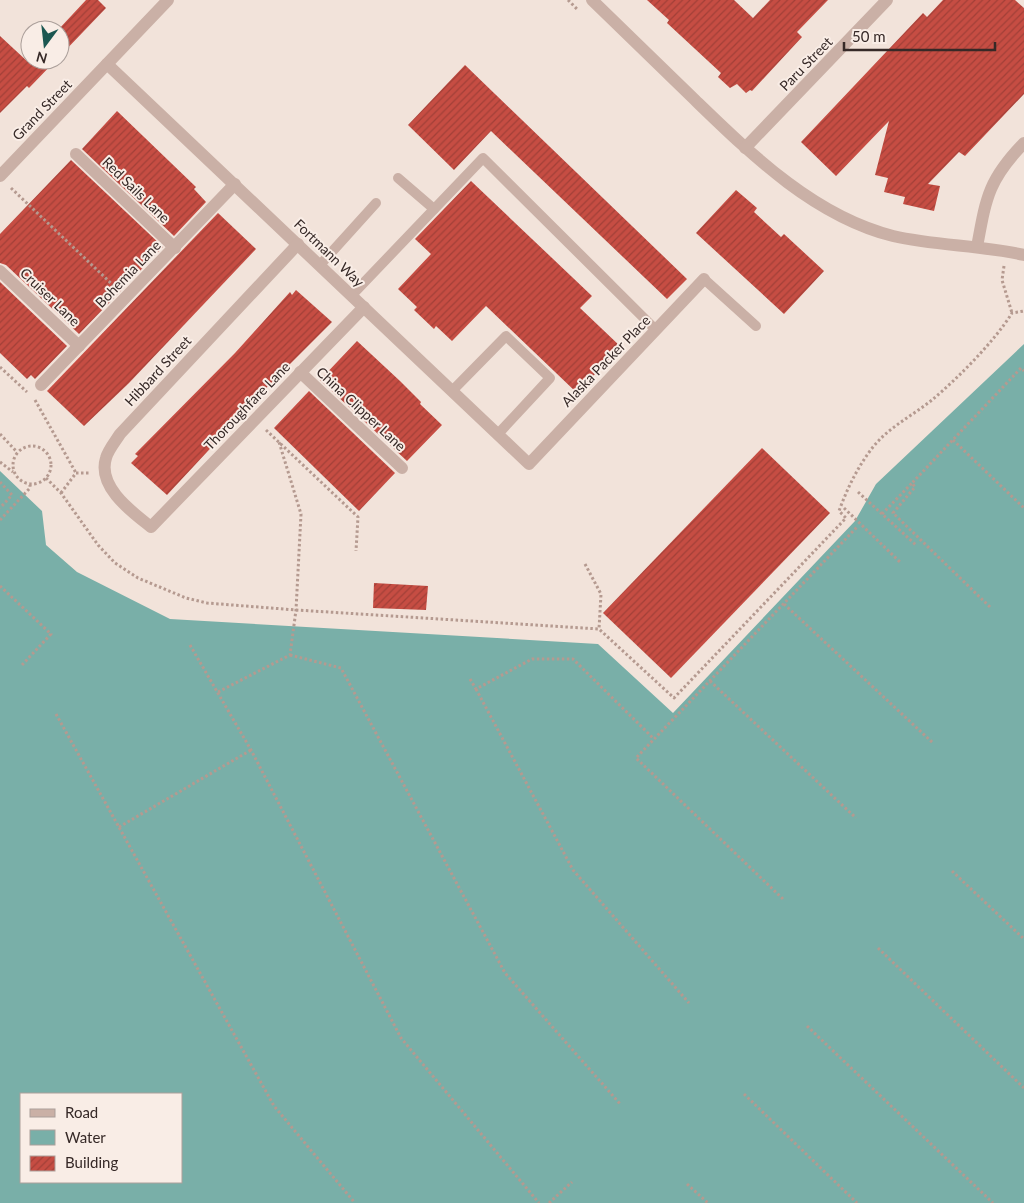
<svg xmlns="http://www.w3.org/2000/svg" width="1024" height="1203" viewBox="0 0 1024 1203" font-family="Lato,sans-serif">
	<defs>
		<pattern id="building-hatch" width="6" height="6" patternUnits="userSpaceOnUse" patternTransform="scale(1.25)"><rect width="6" height="6" fill="#c64d43"/><path d="M-1 1l2-2M0 6l6-6M5 7l2-2" fill="none" stroke="#a24038"/></pattern>
	</defs>
	<rect width="100%" height="100%" fill="#f2e3da"/>
	<path fill="#79afa8" fill-rule="evenodd" d="M1024 344V1203H0V471L42 511 46 545 77 572 170 619 598 644 673 713 855 521 876 484ZM21 1094H181V1182H21Z"/>
	<g fill="url(#building-hatch)">
		<polygon points="86,0 98,0 106,8 60,56 60,30 58,30"/>
		<polygon points="647,0 734,0 753,18 770,0 828,0 797,32 802,37 752,91 750,90 746,93 737,84 730,88 718,77 721,73 667,23 669,20"/>
		<polygon points="943,0 1015,0 1024,8 1024,94 965,156 959,152 928,184 940,186 934,211 903,204 905,197 884,192 888,178 875,175 889,121 836,176 801,142 923,13 927,17"/>
		<polygon points="0,36 28,62 30,60 56,60 29,88 27,86 0,113"/>
		<polygon points="465,65 687,279 667,299 491,131 454,170 408,125"/>
		<polygon points="117,111 196,187 194,189 206,202 174,236 82,149"/>
		<polygon points="71,160 163,247 79,334 6,265 0,263 0,234"/>
		<polygon points="471,181 592,296 580,308 621,347 577,393 486,306 452,341 436,326 434,329 414,310 417,307 398,289 431,254 415,239"/>
		<polygon points="736,190 757,208 754,212 781,237 784,234 824,271 784,314 696,233"/>
		<polygon points="218,213 256,249 129,383 84,426 47,391"/>
		<polygon points="0,282 67,346 35,379 31,375 27,379 0,353"/>
		<polygon points="296,290 332,322 272,382 167,495 131,463 138,456 135,454 235,353 290,292 292,295"/>
		<polygon points="357,341 400,381 421,402 420,404 442,425 407,461 320,380"/>
		<polygon points="309,391 395,473 359,511 274,428"/>
		<polygon points="762,448 830,513 671,678 603,613"/>
		<polygon points="374,583 428,586 426,610 373,608"/>
	</g>
	<g fill="none" stroke-linecap="round" stroke-linejoin="round">
		<g stroke="#b59a90" stroke-width="3" stroke-dasharray="2.5 2.5" stroke-linecap="butt">
			<polyline points="568,0 578,10"/>
			<polyline points="11,188 115,287"/>
			<polyline points="1004,266 1002,280 1012,313"/>
			<polyline points="0,367 27,392"/>
			<polyline points="35,400 76,473"/>
			<polyline points="266,430 358,517 356,551"/>
			<polyline points="0,434 17,452"/>
			<polyline points="953,440 1024,508"/>
			<circle cx="32" cy="465" r="19"/>
			<polyline points="0,462 13,472"/>
			<path d="M46 478 61 493 98 545 115 563 138 578 186 598 207 603 296 610 599 629 674 698 846 518 839 511C847 489 858 466 873 447 889 427 912 416 932 400 958 378 994 342 1012 313L1024 311"/>
			<polyline points="0,482 12,495 0,508"/>
			<polyline points="858,492 916,545"/>
			<polyline points="61,493 76,473 90,473"/>
			<polyline points="844,508 900,562"/>
			<polyline points="882,514 912,483"/>
			<polyline points="0,520 30,488 30,485"/>
			<polyline points="585,564 601,594 599,629"/>
			<polyline points="0,586 51,634 22,665"/>
			<polyline points="784,604 933,743"/>
			<polyline points="990,607 893,513 915,487 912,483 1021,368 1024,371"/>
			<polyline points="190,645 251,750 401,1038 539,1203"/>
			<polyline points="290,655 341,668 505,973 621,1105"/>
			<polyline points="470,679 476,689 532,659 573,659 654,739"/>
			<polyline points="710,681 856,818"/>
			<polyline points="476,689 573,870 689,1003"/>
			<polyline points="218,692 290,655 296,610 301,514 279,442"/>
			<polyline points="56,714 274,1106 355,1203"/>
			<polyline points="119,827 251,750"/>
			<polyline points="952,871 1024,939"/>
			<polyline points="783,899 636,758 858,526"/>
			<polyline points="878,948 1024,1088"/>
			<polyline points="807,1026 993,1203"/>
			<polyline points="744,1094 857,1203"/>
			<polyline points="687,1184 708,1203"/>
			<polyline points="549,1203 572,1182"/>
		</g>
		<g stroke="#cab0a6" stroke-width="10">
			<polyline points="398,178 434,209"/>
			<polyline points="320,265 376,203"/>
			<polyline points="704,279 756,326"/>
			<polyline points="352,295 483,158 656,330"/>
			<polyline points="452,391 506,336 550,378 498,434"/>
		</g>
		<g stroke="#cab0a6" stroke-width="12">
			<path d="M592 0C626 33 661 67 695 100 752 155 814 216 893 236 936 246 981 245 1024 255"/>
			<polyline points="107,64 529,464 704,279"/>
			<polyline points="745,148 887,0"/>
			<polyline points="76,154 175,248"/>
			<polyline points="0,176 168,0"/>
			<path d="M298 244 120 434C115 442 108 450 106 458 97 487 132 512 151 527L364 307"/>
			<path d="M977 247C986 198 988 180 1024 143"/>
			<polyline points="0,271 79,346"/>
			<polyline points="300,372 402,468"/>
			<polyline points="41,385 235,184"/>
		</g>
	</g>
	<g text-anchor="middle" stroke-width="4" stroke-linejoin="round" paint-order="stroke">
		<g font-size="14" fill="#362927" stroke="#f9ede6">
			<text transform="translate(806 64) rotate(-46)" y="5">Paru Street</text>
			<text transform="translate(42 110) rotate(-46)" y="5">Grand Street</text>
			<text transform="translate(136 190) rotate(44)" y="5">Red Sails Lane</text>
			<text transform="translate(329 253) rotate(44)" y="5">Fortmann Way</text>
			<text transform="translate(128 274) rotate(-46)" y="5">Bohemia Lane</text>
			<text transform="translate(50 297) rotate(44)" y="5">Cruiser Lane</text>
			<text transform="translate(606 361) rotate(-46)" y="5">Alaska Packer Place</text>
			<text transform="translate(158 371) rotate(-47)" y="5">Hibbard Street</text>
			<text transform="translate(247 406) rotate(-46)" y="5">Thoroughfare Lane</text>
			<text transform="translate(361 409) rotate(43)" y="5">China Clipper Lane</text>
		</g>
	</g>
	<rect x="20" y="1093" width="162" height="90" fill="#f9ede6" stroke="#ab9f9a"/>
	<rect x="30" y="1109" width="25" height="8" fill="#cab0a6" stroke="#ab9f9a"/>
	<text x="65" y="1118" font-size="15" fill="#362927">Road</text>
	<rect x="30" y="1130" width="25" height="15" fill="#79afa8" stroke="#ab9f9a"/>
	<text x="65" y="1143" font-size="15" fill="#362927">Water</text>
	<rect x="30" y="1156" width="25" height="15" fill="url(#building-hatch)" stroke="#ab9f9a"/>
	<text x="65" y="1168" font-size="15" fill="#362927">Building</text>
	<g transform="translate(45 45) rotate(195)"><circle r="24" fill="#f9ede6" stroke="#ab9f9a"/>
	<path d="M0-4L9 19L0 12L-9 19Z" fill="#1c5751"/>
	<text y="-8" font-size="14" font-weight="bold" text-anchor="middle" fill="#362927">N</text>
	</g>
	<path d="M844 42v8h151v-8" fill="none" stroke="#362927" stroke-width="2.5"/>
	<text x="852" y="42" font-size="15" fill="#362927" stroke="#f9ede6" stroke-width="4" paint-order="stroke">50 m</text>
</svg>
